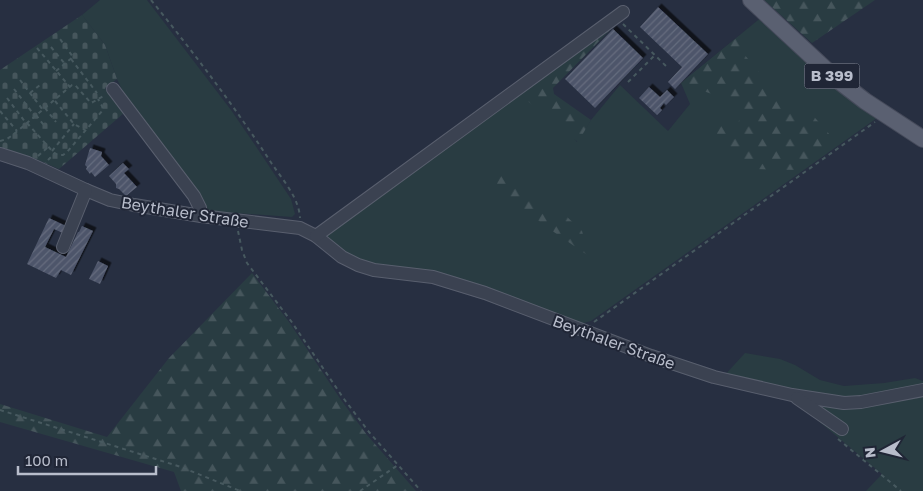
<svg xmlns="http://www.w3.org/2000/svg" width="923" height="491" viewBox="0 0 923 491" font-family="'Golos Text',sans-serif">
	<defs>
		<pattern id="forest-firs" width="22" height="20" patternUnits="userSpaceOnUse" patternTransform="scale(1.25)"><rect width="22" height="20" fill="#293c42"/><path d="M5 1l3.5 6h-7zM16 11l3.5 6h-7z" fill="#46565c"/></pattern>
		<pattern id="cemetery-stones" width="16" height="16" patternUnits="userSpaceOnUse" patternTransform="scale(1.25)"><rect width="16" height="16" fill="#293c42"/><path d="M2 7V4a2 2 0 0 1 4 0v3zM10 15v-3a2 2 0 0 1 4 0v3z" fill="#46565c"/></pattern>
		<pattern id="building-hatch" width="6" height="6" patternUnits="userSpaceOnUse" patternTransform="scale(1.25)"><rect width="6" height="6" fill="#4d556a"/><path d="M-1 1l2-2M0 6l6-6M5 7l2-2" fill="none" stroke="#656c7e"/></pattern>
		<filter id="shadow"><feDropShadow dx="3.5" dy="-3.5" stdDeviation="0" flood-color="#0009"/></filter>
	</defs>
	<rect width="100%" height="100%" fill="#272f41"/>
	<g fill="#293c42">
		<polygon points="100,0 147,0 231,110 255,145 291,199 295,214 292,217 208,211 203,208 131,109 117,79 105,45 82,15"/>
		<polygon points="763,16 877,118 591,321 580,324 360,261 330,242 327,236 330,229 532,80 577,142 591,120 620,85 668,131 690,104 681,83"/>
		<polygon points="745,353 780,359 795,365 820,380 844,386 884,383 915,378 923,381 923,387 844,400 723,377"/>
		<polygon points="923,393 923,491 866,491 882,474 804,409 804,402"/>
	</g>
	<g fill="url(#forest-firs)">
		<polygon points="764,0 875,0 812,43"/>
		<polygon points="606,27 609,31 553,88 554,94 591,120 578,142 525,99 532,80"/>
		<polygon points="739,36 743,53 794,114 809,111 838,144 801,170 755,169 711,134 713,127 737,124 743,114 737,103 681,83"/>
		<polygon points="502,174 510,179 527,185 532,196 553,214 565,215 582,231 584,238 610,263 611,266 606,268 551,230 511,200 497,184 498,176"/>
		<polygon points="252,273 289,322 341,400 367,435 416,491 181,491 174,472 0,422 0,404 107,437 169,358"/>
	</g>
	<polygon fill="url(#cemetery-stones)" points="82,15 105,45 117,79 105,88 124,113 59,169 31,157 0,147 0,70"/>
	<g fill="url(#building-hatch)" filter="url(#shadow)">
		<polygon points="658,7 708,54 675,89 668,82 682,67 640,27"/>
		<polygon points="613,29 643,58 595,108 565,79"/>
		<polygon points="649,87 660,97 667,90 674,97 666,105 664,103 660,108 662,110 657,115 639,98"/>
		<polygon points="90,148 102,152 101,156 109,165 95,177 91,172 90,174 86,169 87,167 85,165"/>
		<polygon points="123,163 129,169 124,173 137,187 126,196 119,189 116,188 116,184 109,176"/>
		<polygon points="49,218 68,227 65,234 54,229 45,247 66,257 78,232 79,232 82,226 93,231 71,275 61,270 56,278 27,264"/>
		<polygon points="98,261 108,266 100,284 89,279"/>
	</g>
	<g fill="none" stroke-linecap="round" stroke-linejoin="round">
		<g stroke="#595f6e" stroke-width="14">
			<g id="minor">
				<polyline points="113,89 194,196 200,208 201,216"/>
				<polyline points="0,154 28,163 86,190 110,200 134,205 201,216 300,228 316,236 342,257 358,265 374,270 433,277 485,293 651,356 714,377 792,395 844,403 861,402 923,390"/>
				<polyline points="316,236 623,12"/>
				<polyline points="63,247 86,190"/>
				<polyline points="797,398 842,429"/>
			</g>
		</g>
		<g stroke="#454a5a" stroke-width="18">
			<polyline id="major" points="751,0 835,78 865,101 923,139"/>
		</g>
		<g stroke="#47595f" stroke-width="2" stroke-dasharray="4 4" stroke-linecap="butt">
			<path d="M151 0C194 53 235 107 272 164 283 180 299 198 300 218"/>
			<polyline points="623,24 667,67"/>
			<polyline points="51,47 65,64"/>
			<polyline points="37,48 70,87"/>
			<polyline points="71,59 97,93"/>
			<polyline points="56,71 73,57 60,39"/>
			<polyline points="20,80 43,110"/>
			<polyline points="628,82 655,55"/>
			<polyline points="14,89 35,116"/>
			<polyline points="30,93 40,85"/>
			<polyline points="7,98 26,123"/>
			<polyline points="55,101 74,124 85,130"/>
			<polyline points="45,108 56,122"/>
			<polyline points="0,111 17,131"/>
			<polyline points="36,115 46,128"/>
			<polyline points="27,123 54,153 58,155 63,155 67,152 103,110 102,106 98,99"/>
			<polyline points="0,141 7,139 14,134 72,85 75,85 91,103 93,102 105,95"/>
			<polyline points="52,151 74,124"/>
			<polyline points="38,156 48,147"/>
			<polyline points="48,160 55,153"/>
			<polyline points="238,231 242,250 247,263 291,321 344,399 369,432 421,491"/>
			<polyline points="594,322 875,122"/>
			<polyline points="0,410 181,467 240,491"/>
			<polyline points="838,439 901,491"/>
			<polyline points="360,491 398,465"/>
		</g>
		<use href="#minor" stroke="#3b4251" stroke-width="12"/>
		<use href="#major" stroke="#5a6071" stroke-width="16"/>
	</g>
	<g text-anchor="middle" stroke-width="4" stroke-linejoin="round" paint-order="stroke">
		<rect fill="#202636" stroke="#8a909e" stroke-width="1" x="804.5" y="63.5" width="55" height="25" rx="4"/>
		<g font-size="15" font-weight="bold" fill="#b8bdcb">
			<text x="832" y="81">B 399</text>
		</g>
		<g font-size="16" fill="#b8bdcb" stroke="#202636">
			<text transform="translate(185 212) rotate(9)" y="6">Beythaler Straße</text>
			<text transform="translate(614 342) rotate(20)" y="6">Beythaler Straße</text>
		</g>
	</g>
	<g transform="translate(883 451) rotate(263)" stroke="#202636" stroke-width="4" paint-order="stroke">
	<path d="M0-4L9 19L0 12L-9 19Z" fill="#b8bdcb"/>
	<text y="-8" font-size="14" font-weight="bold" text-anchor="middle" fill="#b8bdcb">N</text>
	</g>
	<path d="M18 466v8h138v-8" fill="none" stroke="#b8bdcb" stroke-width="2.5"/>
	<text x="25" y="466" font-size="15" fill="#b8bdcb" stroke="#202636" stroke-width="4" paint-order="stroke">100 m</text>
</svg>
